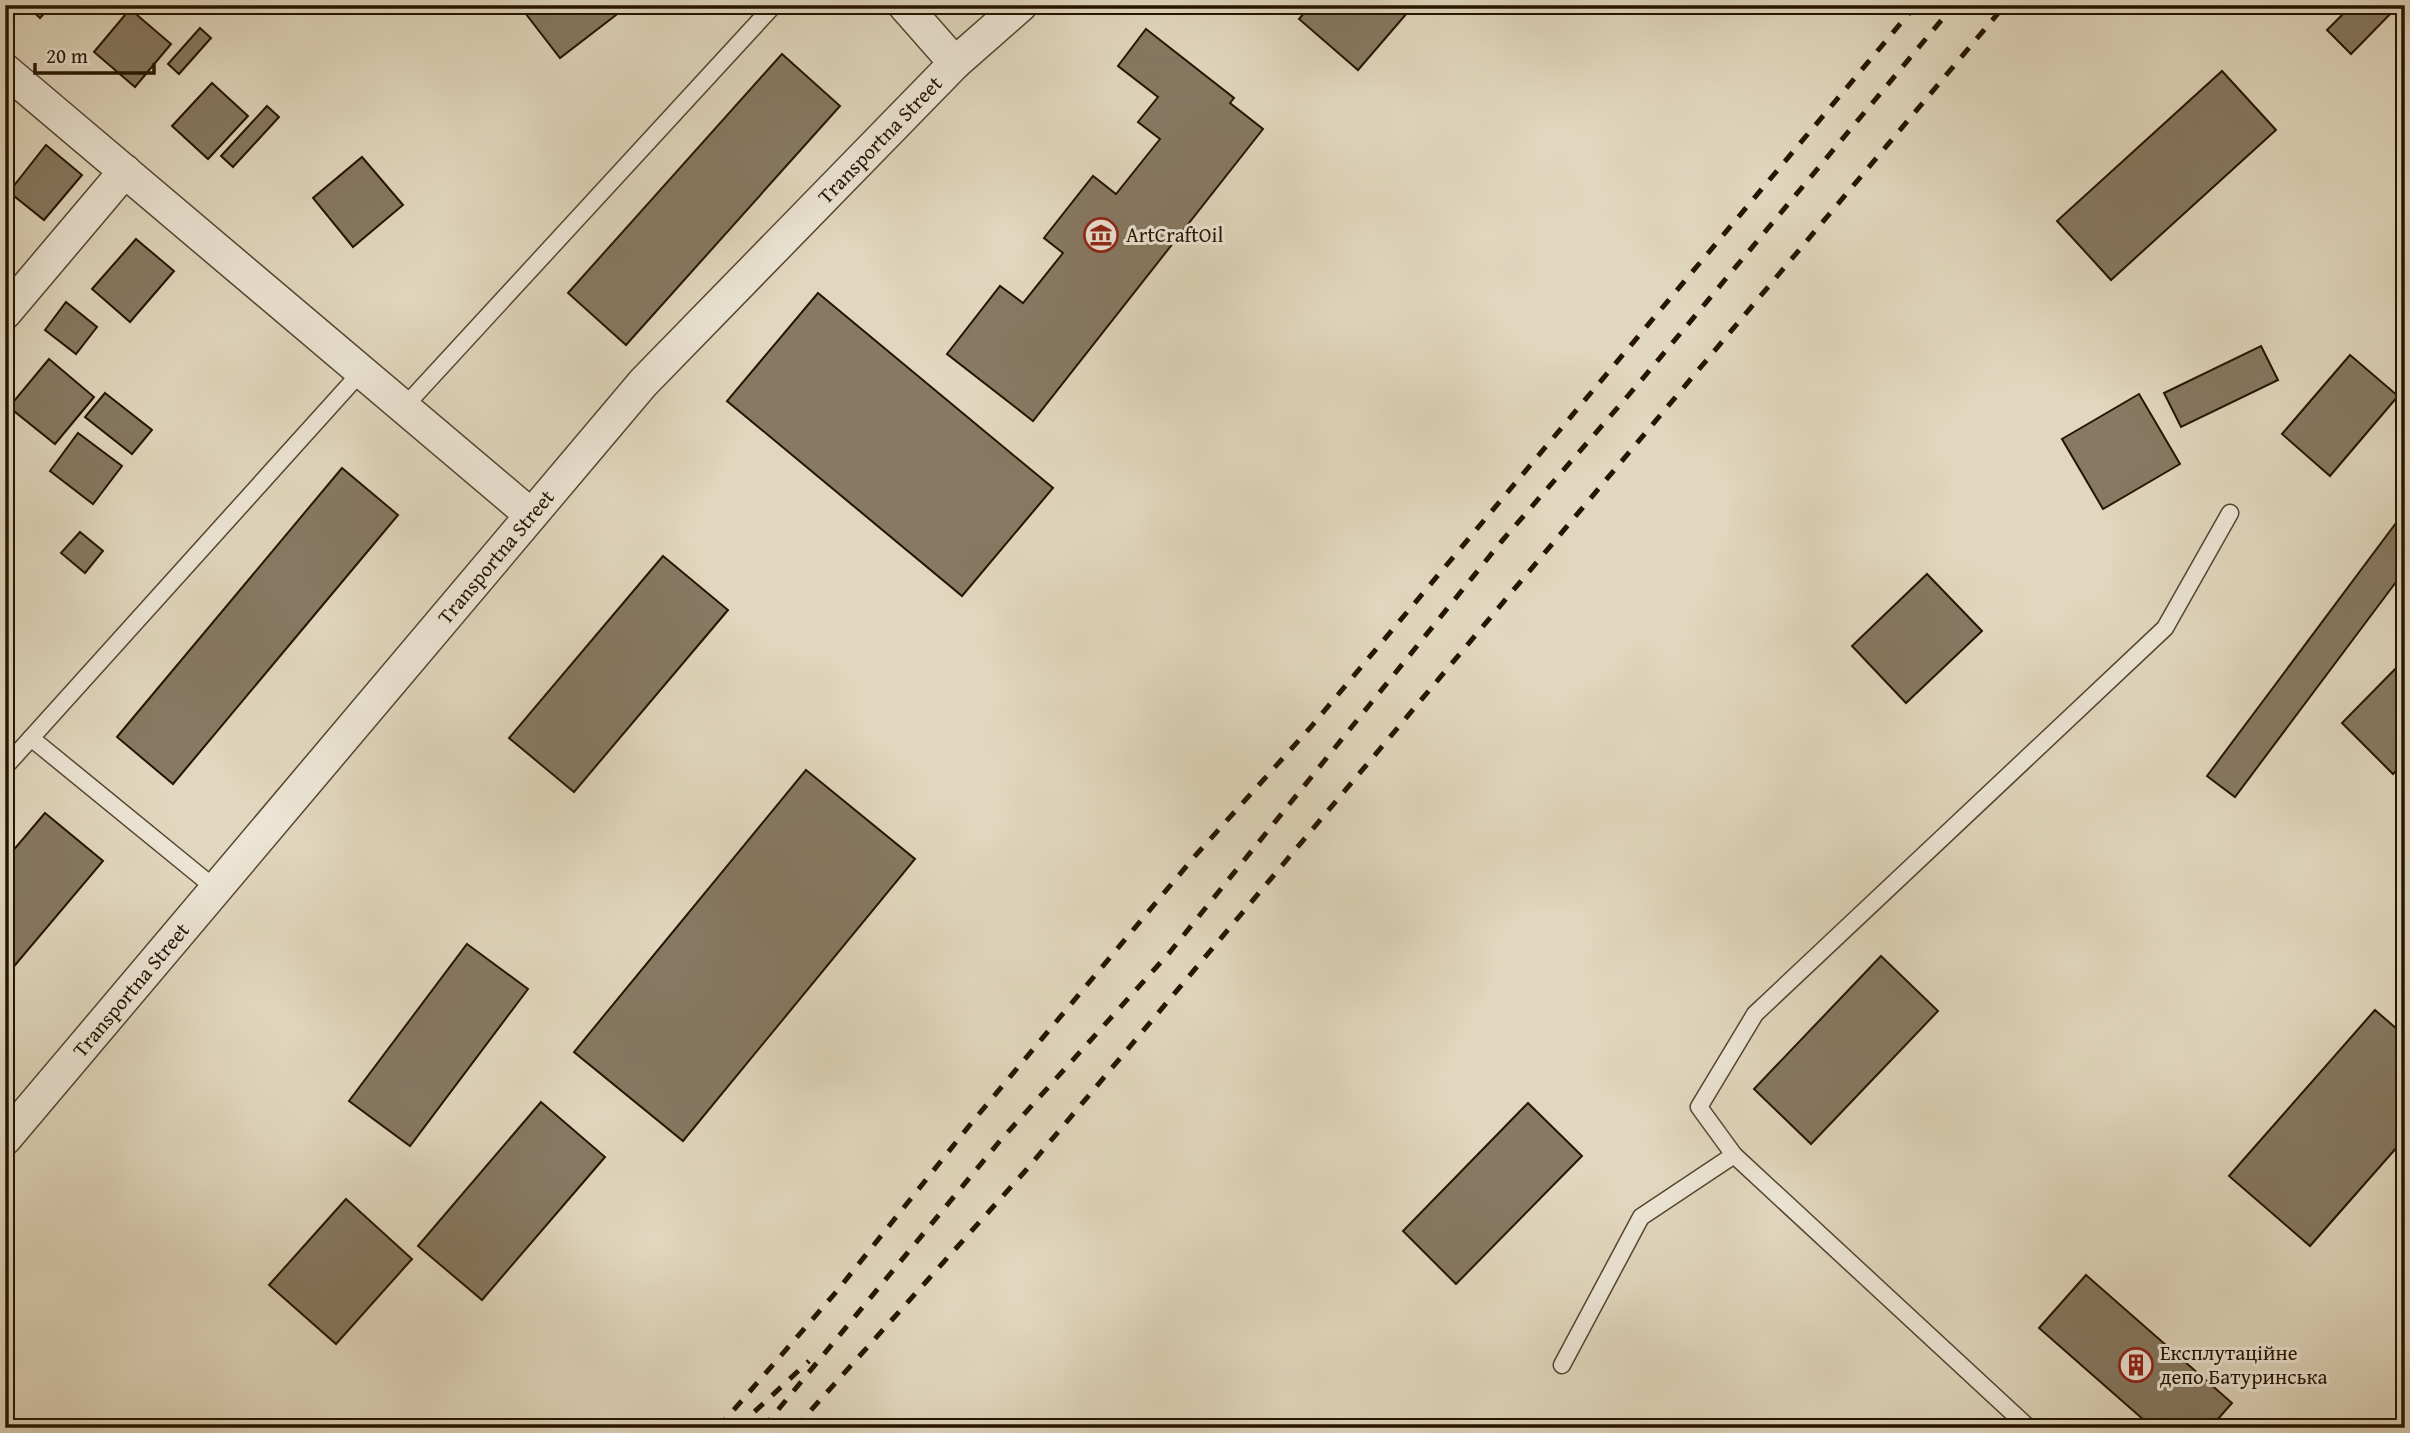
<svg xmlns="http://www.w3.org/2000/svg" width="2410" height="1433" viewBox="0 0 2410 1433" font-family="'Gentium Book Plus',serif">
	<rect width="100%" height="100%" fill="#e1d7be"/>
	<filter id="stains"><feTurbulence type="fractalNoise" baseFrequency=".00286" numOctaves="4"/><feColorMatrix values="0 0 0 0 .2 0 0 0 0 .09 0 0 0 0 .02 0 0 0 .5 -.17"/></filter>
	<radialGradient id="worn" r=".72"><stop offset=".6" stop-color="#630" stop-opacity="0"/><stop offset="1" stop-color="#630" stop-opacity=".3"/></radialGradient>
	<g fill="#877963" stroke="#251400" stroke-width="2">
		<polygon points="26,5 52,5 40,18"/>
		<polygon points="519,5 629,5 560,58"/>
		<polygon points="1311,5 1414,5 1358,70 1299,19"/>
		<polygon points="2352,5 2399,5 2351,54 2327,30"/>
		<polygon points="130,9 171,44 135,87 94,52"/>
		<polygon points="200,28 211,38 179,74 168,64"/>
		<polygon points="1146,29 1234,98 1230,103 1263,129 1033,421 947,354 1000,286 1023,303 1063,253 1044,238 1093,176 1116,194 1160,139 1138,122 1158,97 1118,66"/>
		<polygon points="782,54 840,106 626,345 568,293"/>
		<polygon points="2222,71 2276,130 2111,280 2057,221"/>
		<polygon points="212,83 248,116 208,159 172,126"/>
		<polygon points="267,106 279,117 233,167 221,156"/>
		<polygon points="46,145 82,175 44,220 9,192"/>
		<polygon points="362,157 403,205 353,247 313,198"/>
		<polygon points="136,239 174,271 130,322 92,289"/>
		<polygon points="818,293 1053,488 962,596 727,401"/>
		<polygon points="66,302 97,327 76,354 45,330"/>
		<polygon points="2261,346 2278,380 2181,427 2164,393"/>
		<polygon points="2350,355 2398,396 2330,476 2282,434"/>
		<polygon points="49,359 94,397 55,444 9,407"/>
		<polygon points="105,393 152,430 132,454 85,417"/>
		<polygon points="2139,394 2180,464 2103,509 2062,439"/>
		<polygon points="78,433 122,466 93,504 50,471"/>
		<polygon points="342,468 398,515 173,784 117,737"/>
		<polygon points="2405,511 2405,570 2235,797 2207,776"/>
		<polygon points="80,532 103,551 85,573 61,553"/>
		<polygon points="663,556 728,610 574,792 509,738"/>
		<polygon points="1927,574 1982,631 1906,703 1852,646"/>
		<polygon points="2405,659 2405,762 2393,774 2342,723"/>
		<polygon points="806,770 915,859 683,1141 574,1052"/>
		<polygon points="45,813 103,861 5,977 5,860"/>
		<polygon points="467,944 528,989 410,1146 349,1101"/>
		<polygon points="1881,956 1938,1011 1811,1144 1754,1089"/>
		<polygon points="2375,1010 2405,1036 2405,1138 2310,1246 2229,1176"/>
		<polygon points="541,1102 605,1157 482,1300 418,1246"/>
		<polygon points="1528,1103 1582,1156 1456,1284 1403,1231"/>
		<polygon points="346,1199 412,1259 336,1344 269,1285"/>
		<polygon points="2086,1275 2232,1403 2210,1428 2153,1428 2039,1328"/>
	</g>
	<g fill="none" stroke-linecap="round" stroke-linejoin="round">
		<g stroke="#544530" stroke-width="19">
			<g id="lane">
				<polyline points="404,407 774,5"/>
				<polyline points="31,738 216,889"/>
				<polyline points="5,767 362,371"/>
				<polyline points="1562,1365 1641,1217 1734,1155"/>
				<polyline points="2029,1428 1734,1155 1699,1107 1755,1014 2165,628 2230,513"/>
			</g>
		</g>
		<g stroke="#544530" stroke-width="35">
			<g id="street">
				<polyline points="904,5 955,63"/>
				<polyline points="5,70 531,515"/>
				<polyline points="5,313 125,171"/>
				<polyline points="5,1139 643,383 955,63 1021,5"/>
			</g>
		</g>
		<use href="#lane" stroke="#ece5d5" stroke-width="16"/>
		<use href="#street" stroke="#ece5d5" stroke-width="32"/>
		<g stroke="#251400" stroke-width="5" stroke-dasharray="12 12" stroke-linecap="butt">
			<polyline points="718,1428 837,1291 973,1121 1195,856 1310,728 1916,5"/>
			<polyline points="737,1428 809,1361"/>
			<polyline points="763,1428 999,1142 1170,952 1501,542 1639,383 1954,5"/>
			<polyline points="795,1428 1027,1169 2005,5"/>
		</g>
	</g>
	<defs>
		<g id="museum-ring" transform="scale(1.75)"><circle r="9.5" fill="#ece5d5" stroke="#8f2418" stroke-width="1.5"/><path d="M0-6L6-3V-2H-6V-3ZM-5-1h2V3h-2ZM-1-1h2V3h-2ZM3-1h2V3H3ZM-6 4H6V6H-6Z" fill="#8f2418"/></g>
		<g id="building-ring" transform="scale(1.75)"><circle r="9.5" fill="#ece5d5" stroke="#8f2418" stroke-width="1.5"/><path d="M-4-6H4V6H1V3H-1V6H-4ZM-2.5-4.3h1.7v1.8h-1.7ZM.8-4.3h1.7v1.8H.8ZM-2.5-1h1.7V.8h-1.7ZM.8-1h1.7V.8H.8Z" fill="#8f2418"/></g>
	</defs>
	<g fill-rule="evenodd">
		<use href="#museum-ring" x="1101" y="235"/>
		<use href="#building-ring" x="2136" y="1365"/>
	</g>
	<g text-anchor="middle" stroke-width="6" stroke-linejoin="round" paint-order="stroke">
		<g font-size="21" fill="#251400" stroke="#ece5d5">
			<text transform="translate(880 140) rotate(-46)" y="7">Transportna Street</text>
			<text transform="translate(496 557) rotate(-50)" y="7">Transportna Street</text>
			<text transform="translate(131 990) rotate(-50)" y="7">Transportna Street</text>
		</g>
		<g font-size="21" fill="#251400" stroke="#ece5d5" text-anchor="start">
			<text x="1126" y="242">ArtCraftOil</text>
			<text x="2160" y="1360">Експлутаційне<tspan x="2160" dy="24">депо Батуринська</tspan></text>
		</g>
	</g>
	<rect width="2410" height="1433" fill="none" stroke="#e1d7be" stroke-width="28"/>
	<rect x="7" y="7" width="2396" height="1419" fill="none" stroke="#251400" stroke-width="3.5"/>
	<rect x="14" y="14" width="2382" height="1405" fill="none" stroke="#251400" stroke-width="2"/>
	<path d="M35 63v10h119v-10" fill="none" stroke="#251400" stroke-width="3.5"/>
	<text x="46" y="63" font-size="21" fill="#251400" stroke="#ece5d5" stroke-width="5" paint-order="stroke">20 m</text>
	<rect width="100%" height="100%" filter="url(#stains)"/>
	<rect width="100%" height="100%" fill="url(#worn)"/>
</svg>
